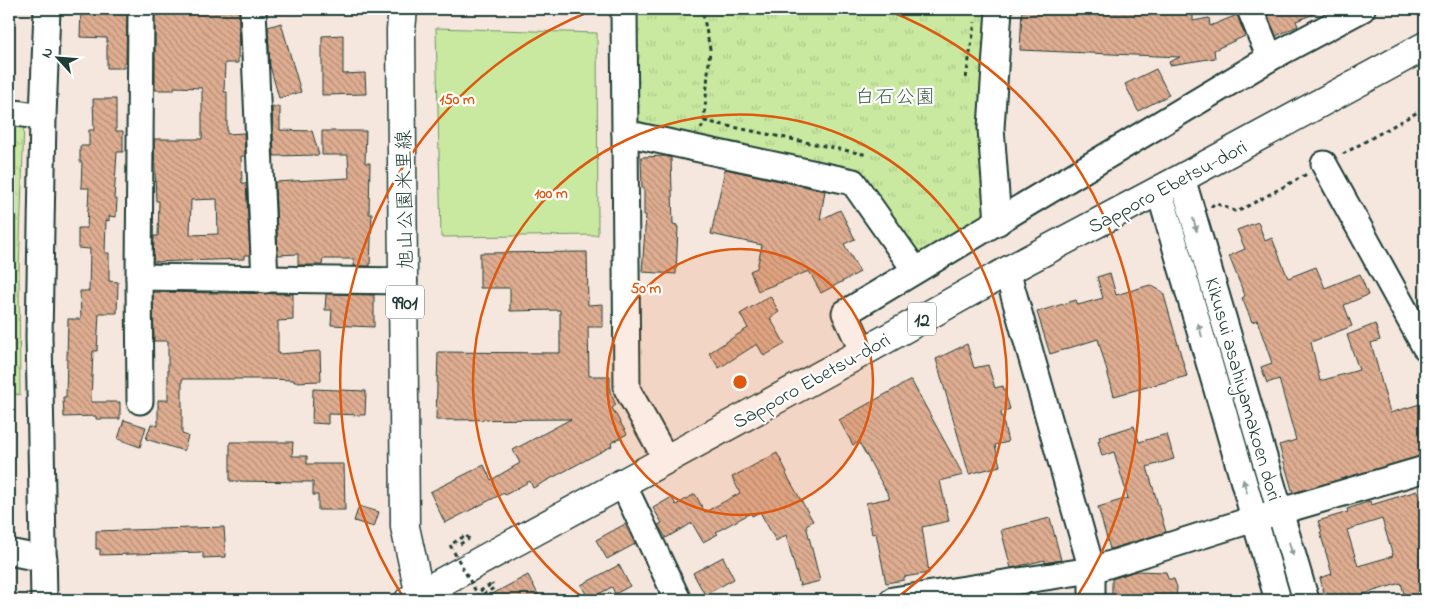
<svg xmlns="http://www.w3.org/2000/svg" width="1434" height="609" viewBox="0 0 1434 609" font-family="'Indie Flower','Klee One',sans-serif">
	<defs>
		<pattern id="park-tufts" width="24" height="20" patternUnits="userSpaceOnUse" patternTransform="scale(1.25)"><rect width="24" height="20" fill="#c9e8a0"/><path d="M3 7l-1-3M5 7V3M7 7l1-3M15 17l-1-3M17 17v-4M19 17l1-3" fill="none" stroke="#acc88a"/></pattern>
		<pattern id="building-back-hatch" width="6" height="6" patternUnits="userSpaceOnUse" patternTransform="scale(1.25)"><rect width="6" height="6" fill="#dfad91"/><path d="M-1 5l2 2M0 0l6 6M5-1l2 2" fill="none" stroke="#b48e77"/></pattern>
	</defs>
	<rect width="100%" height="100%" fill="#f5e6de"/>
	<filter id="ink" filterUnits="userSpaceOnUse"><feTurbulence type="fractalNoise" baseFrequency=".02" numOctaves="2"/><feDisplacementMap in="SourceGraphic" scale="10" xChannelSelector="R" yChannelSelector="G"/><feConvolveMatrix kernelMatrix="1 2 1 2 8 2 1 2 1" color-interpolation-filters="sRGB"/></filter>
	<g filter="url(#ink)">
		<g fill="url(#park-tufts)" stroke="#74926a">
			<polygon points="632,9 987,9 989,219 917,258 861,177 637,121"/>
			<polygon points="9,120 24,122 19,271 20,395 9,393"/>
		</g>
		<polygon fill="#c9e8a0" stroke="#74926a" points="436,28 597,33 598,235 441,237"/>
		<g fill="url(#building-back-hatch)" stroke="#1f3d34" fill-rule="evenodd">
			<polygon points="81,9 127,10 126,62 124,62 124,68 107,68 107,38 80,37"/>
			<path d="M155 9H239L238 63H225L224 92H227V134L244 133 245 156H241L242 183H246L250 255H244V259L153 262 154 236H158L159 201H156L154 139H202V88L174 87V90H155ZM217 199 218 234 190 235 191 200Z"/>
			<polygon points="1022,9 1193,9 1193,21 1209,18 1210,26 1237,15 1245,36 1214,50 1215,58 1170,65 1169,62 1180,57 1020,50"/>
			<polygon points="1265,9 1324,9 1324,10 1296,21 1298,26 1276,36"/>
			<polygon points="281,23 301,92 279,98 270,66 268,27"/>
			<polygon points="343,35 343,74 365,73 366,94 322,95 322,36"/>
			<polygon points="1156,69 1169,95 1138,111 1125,84"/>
			<polygon points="93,99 116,99 116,131 123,131 123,152 117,152 114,199 117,199 116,217 109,216 109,221 106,220 105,253 109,253 109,281 118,282 117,313 99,313 97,351 93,351 91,402 120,402 120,419 96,419 96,416 64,417 63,397 66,397 68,319 81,319 80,291 89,291 90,249 78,248 78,228 87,228 89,188 81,188 82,162 80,162 80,146 89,146 89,130 94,130"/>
			<polygon points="272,107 280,107 280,130 312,131 319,155 274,156"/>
			<polygon points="322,131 366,131 365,163 370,163 369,214 372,214 370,266 354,266 354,259 323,259 322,265 298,265 298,254 278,255 275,182 349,178 348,155 322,155"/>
			<polygon points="666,156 671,158 673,224 677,225 677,227 678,227 676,274 642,272 646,215 644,215 644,188 642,188 641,157"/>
			<polygon points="725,169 825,191 820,220 840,210 855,239 844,244 860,272 821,293 809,271 758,291 750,271 757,268 762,245 711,234"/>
			<polygon points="1258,222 1265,241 1272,238 1288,278 1316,267 1325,288 1360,274 1368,295 1344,305 1352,326 1311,342 1320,381 1359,370 1347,335 1375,324 1380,340 1371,343 1390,413 1420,404 1425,421 1425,455 1293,493 1279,445 1296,440 1279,379 1267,383 1261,367 1272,363 1257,320 1252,322 1242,298 1245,296 1229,256 1245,249 1237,230"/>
			<polygon points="587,252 588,305 603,304 603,327 588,327 589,376 610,376 610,392 616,405 612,408 627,434 611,443 612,446 533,488 530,481 505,495 504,493 445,523 430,492 484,465 491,480 520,463 513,450 571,419 436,420 438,352 560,353 560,310 510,311 510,288 480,288 480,253"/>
			<polygon points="1110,273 1116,295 1150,285 1163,292 1187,376 1114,396 1098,339 1050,354 1037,312 1076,300 1078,305 1103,298 1097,277"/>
			<polygon points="153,292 293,294 293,320 278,321 278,354 320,351 321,381 294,382 294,380 266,379 182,379 182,434 188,436 184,451 146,439 151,424 158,426 158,400 168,400 168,341 154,341"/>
			<polygon points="326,294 374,295 374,327 331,325 332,310 325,310"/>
			<polygon points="770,296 779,312 770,318 785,344 764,356 757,344 719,368 709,353 748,328 740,314"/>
			<polygon points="967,344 974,368 988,365 995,388 1003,386 1010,409 1001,412 1008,442 995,445 1000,466 969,474 936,359"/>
			<polygon points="911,380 963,475 940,481 949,521 922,527 929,573 904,577 904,580 886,583 876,533 872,534 866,503 890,498 859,442 853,445 839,420"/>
			<polygon points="313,389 366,391 365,415 328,414 328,424 312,423"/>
			<polygon points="124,420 146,427 140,447 118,439"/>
			<polygon points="1134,426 1139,442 1167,434 1174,459 1147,467 1166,532 1110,549 1098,507 1128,498 1114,452 1102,456 1098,441 1100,440 1099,437"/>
			<polygon points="230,442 293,442 292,456 307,456 307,464 344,464 345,510 318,510 318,495 313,495 313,482 230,481"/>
			<polygon points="777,453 787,472 786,474 813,521 806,525 820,581 800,586 786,535 776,541 760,512 752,516 751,513 716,532 718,534 703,542 692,523 666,538 658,525 662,523 653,508 672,497 676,505 695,494 705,512 740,493 732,477"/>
			<path d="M1417 491 1418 495 1425 493V600H1406L1401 583 1343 600H1326L1320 578 1332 574 1320 532H1322L1318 521 1348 512 1347 509 1370 501 1371 505ZM1382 519 1393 556 1358 566 1347 530Z"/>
			<polygon points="359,506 379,512 374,527 354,521"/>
			<polygon points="1050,518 1061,560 1045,563 1045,560 1011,568 1001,530"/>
			<polygon points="625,524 635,544 607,559 596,540"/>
			<polygon points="224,527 226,557 203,558 203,552 100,555 100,549 96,549 96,531"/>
			<polygon points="723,557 734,579 705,595 693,573"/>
			<polygon points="619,565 630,586 615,594 612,587 589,599 581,585"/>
			<polygon points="1136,571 1166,572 1168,579 1174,579 1177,587 1176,600 1112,600 1112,579"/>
			<polygon points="528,575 541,600 481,600"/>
		</g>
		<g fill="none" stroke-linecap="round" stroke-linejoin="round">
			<g stroke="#1f3d34" stroke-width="29">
				<g id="minor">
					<polyline points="141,9 139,277 404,281"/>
					<polyline points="253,9 265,280"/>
					<polyline points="624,9 627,389 666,459"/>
					<polyline points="1250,9 1270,58"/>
					<polyline points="9,112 43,117"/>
					<polyline points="625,133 853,182 915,270"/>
					<polyline points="1324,164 1425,347"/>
					<polyline points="1182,178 1306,600"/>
					<polyline points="1159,190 1278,600"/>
					<polyline points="998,222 991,128 999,9"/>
					<polyline points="1007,271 1092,570 1092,600"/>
					<polyline points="139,277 140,401"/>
					<polyline points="863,352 845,313 1270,58 1362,9"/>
					<polyline points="622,482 678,600"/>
					<polyline points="9,552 44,559"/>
					<polyline points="44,600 39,337 43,117 47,9"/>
					<polyline points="893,600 1092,570 1254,519 1425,469"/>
				</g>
			</g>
			<g stroke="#1f3d34" stroke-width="31">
				<polyline id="major" points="403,9 401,30 405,527 421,600"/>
			</g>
			<g stroke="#1f3d34" stroke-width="31">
				<polyline id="highway" points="409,600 863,352 1007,271 1182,178 1425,46"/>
			</g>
			<g stroke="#1f3d34" stroke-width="3" stroke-dasharray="4 4" stroke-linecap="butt">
				<polyline points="966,78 975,22"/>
				<polyline points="704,121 868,155"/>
				<polyline points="701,129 704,121 710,49 702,9"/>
				<polyline points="1343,154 1425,108"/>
				<polyline points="1211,207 1215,203 1237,212 1307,174"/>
				<polyline points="460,544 469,539"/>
				<polyline points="480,591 492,584"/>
			</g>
			<use href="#minor" stroke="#fff" stroke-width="25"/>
			<use href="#major" stroke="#fff" stroke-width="28"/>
			<use href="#highway" stroke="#fff" stroke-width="28"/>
			<polyline stroke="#1f3d34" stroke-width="3" stroke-dasharray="4 4" stroke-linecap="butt" points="469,539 466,535 450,545 479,597 494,588 492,584"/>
		</g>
		<defs><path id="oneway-solid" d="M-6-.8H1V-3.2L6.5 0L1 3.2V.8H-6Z" transform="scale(1.25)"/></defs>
		<g fill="#8f9e9a">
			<use href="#oneway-solid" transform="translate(1195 225) rotate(74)"/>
			<use href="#oneway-solid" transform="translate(1200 330) rotate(-106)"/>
			<use href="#oneway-solid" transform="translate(1245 486) rotate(-106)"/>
			<use href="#oneway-solid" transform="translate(1291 549) rotate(74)"/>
		</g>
	</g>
	<circle cx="740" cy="382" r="133" fill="#de580e" fill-opacity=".12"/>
	<g fill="none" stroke="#de580e" stroke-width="2.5">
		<circle cx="740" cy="382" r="133"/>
		<path d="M585 599A267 267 0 1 1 895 599"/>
		<path d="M405 600A400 400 0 0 1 593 10M887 10A400 400 0 0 1 1075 600"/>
	</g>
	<g text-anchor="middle" stroke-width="4.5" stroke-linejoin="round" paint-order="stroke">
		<g fill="#fff" stroke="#627771" stroke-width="1">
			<rect x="386" y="285.5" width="38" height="33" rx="4"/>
			<rect x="908" y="302.5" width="28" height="33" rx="4"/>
		</g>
		<g font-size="19" font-weight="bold" fill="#1f3d34">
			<text x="405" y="309">9901</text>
			<text x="922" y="326">12</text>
		</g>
		<g font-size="20" fill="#415f4a" stroke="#fff">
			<text x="895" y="103">白石公園</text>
		</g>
		<g font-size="20" fill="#1f3d34" stroke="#fff">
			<text transform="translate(1167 186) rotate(-28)" y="7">Sapporo Ebetsu-dori</text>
			<text transform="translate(404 200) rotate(-91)" y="7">旭山公園米里線</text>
			<text transform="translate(811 380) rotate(-29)" y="7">Sapporo Ebetsu-dori</text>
			<text transform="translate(1244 389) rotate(74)" y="7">Kikusui asahiyamakoen dori</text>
		</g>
	</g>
	<circle cx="740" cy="382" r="8" fill="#de580e" stroke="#fff" stroke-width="2.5"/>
	<g font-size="15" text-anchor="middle" font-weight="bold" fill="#de580e" stroke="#fff" stroke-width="4.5" stroke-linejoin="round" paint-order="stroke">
		<text x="457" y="104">150 m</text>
		<text x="551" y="198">100 m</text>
		<text x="646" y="293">50 m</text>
	</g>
	<rect width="1434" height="609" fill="none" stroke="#fff" stroke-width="30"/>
	<rect x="15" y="15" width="1404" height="579" fill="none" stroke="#1f3d34" stroke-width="2" filter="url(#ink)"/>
	<g transform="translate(58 58) rotate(296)" stroke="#ffffff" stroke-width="4" paint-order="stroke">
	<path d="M0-4L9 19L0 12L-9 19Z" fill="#1f3d34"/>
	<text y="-8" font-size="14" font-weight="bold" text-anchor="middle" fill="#1f3d34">N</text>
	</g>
</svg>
